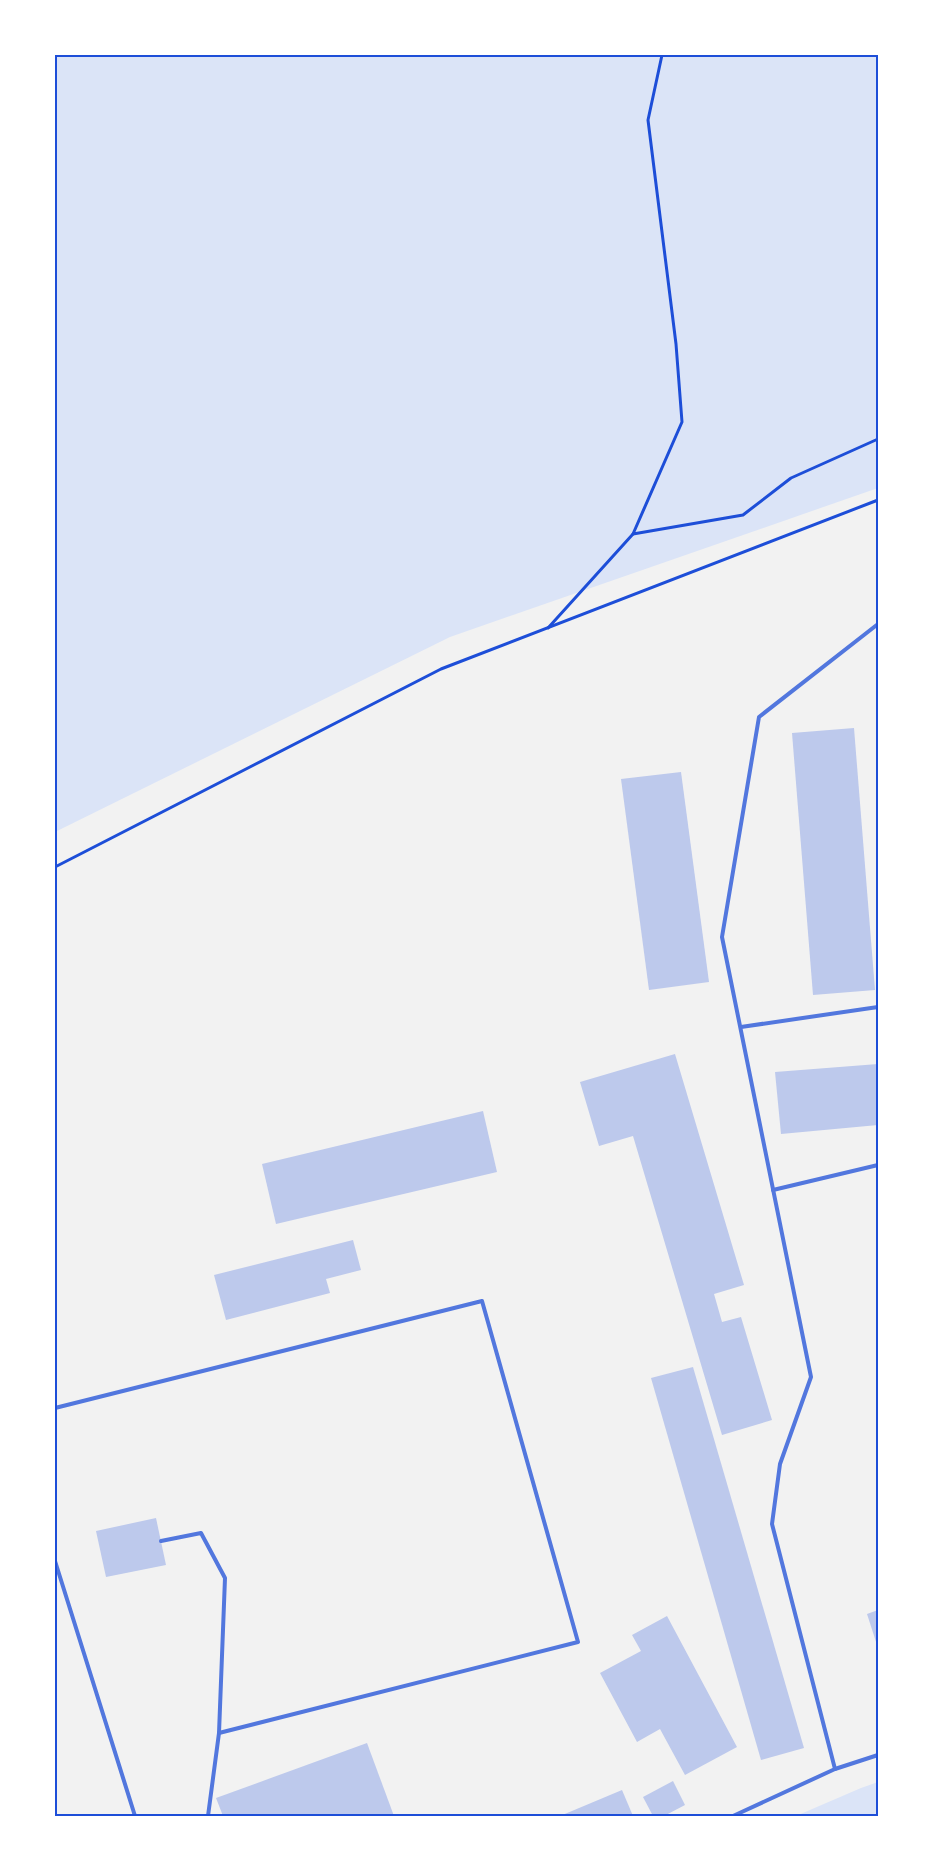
<svg xmlns="http://www.w3.org/2000/svg" width="933" height="1871" viewBox="0 0 933 1871" font-family="'Sofia Sans Condensed',sans-serif">
	<rect width="100%" height="100%" fill="#f2f2f2"/>
	<g fill="#dbe4f7">
		<polygon points="55,55 878,55 878,488 450,637 55,832"/>
		<polygon points="878,1782 878,1816 796,1816 861,1788"/>
	</g>
	<g fill="#bdc9ec">
		<polygon points="854,728 875,990 813,995 792,733"/>
		<polygon points="681,772 709,982 649,990 621,779"/>
		<polygon points="675,1054 744,1285 714,1294 722,1322 741,1317 772,1420 722,1435 633,1136 599,1146 580,1082"/>
		<polygon points="878,1064 878,1125 781,1134 775,1072"/>
		<polygon points="483,1111 497,1172 276,1224 262,1164"/>
		<polygon points="353,1240 361,1270 326,1279 330,1293 226,1320 214,1275"/>
		<polygon points="693,1367 804,1748 761,1760 651,1378"/>
		<polygon points="156,1518 166,1565 106,1577 96,1531"/>
		<polygon points="878,1610 878,1648 867,1614"/>
		<polygon points="667,1616 737,1747 685,1775 660,1729 637,1742 600,1673 641,1651 632,1635"/>
		<polygon points="367,1743 394,1816 223,1816 216,1798"/>
		<polygon points="673,1781 685,1805 664,1816 653,1816 643,1797"/>
		<polygon points="622,1790 633,1816 560,1816"/>
	</g>
	<g fill="none" stroke-linecap="round" stroke-linejoin="round">
		<g stroke="#1d4ed8" stroke-width="3">
			<polyline points="633,534 743,515 791,478 878,439"/>
			<polyline points="548,628 633,534 682,422 676,344 648,120 662,55"/>
			<polyline points="55,867 441,669 878,500"/>
		</g>
		<g stroke="#5277de" stroke-width="4">
			<polyline points="741,1027 878,1007"/>
			<polyline points="773,1190 878,1165"/>
			<polyline points="55,1408 482,1301 578,1642 219,1733 208,1816"/>
			<polyline points="161,1541 201,1533 225,1578 219,1733"/>
			<polyline points="55,1561 135,1816"/>
			<polyline points="835,1769 772,1524 780,1464 811,1377 722,937 759,717 878,624"/>
			<polyline points="733,1816 835,1769 878,1755"/>
		</g>
	</g>
	<rect width="933" height="1871" fill="none" stroke="#ffffff" stroke-width="112"/>
	<rect x="56" y="56" width="821" height="1759" fill="none" stroke="#1d4ed8" stroke-width="2"/>
</svg>
